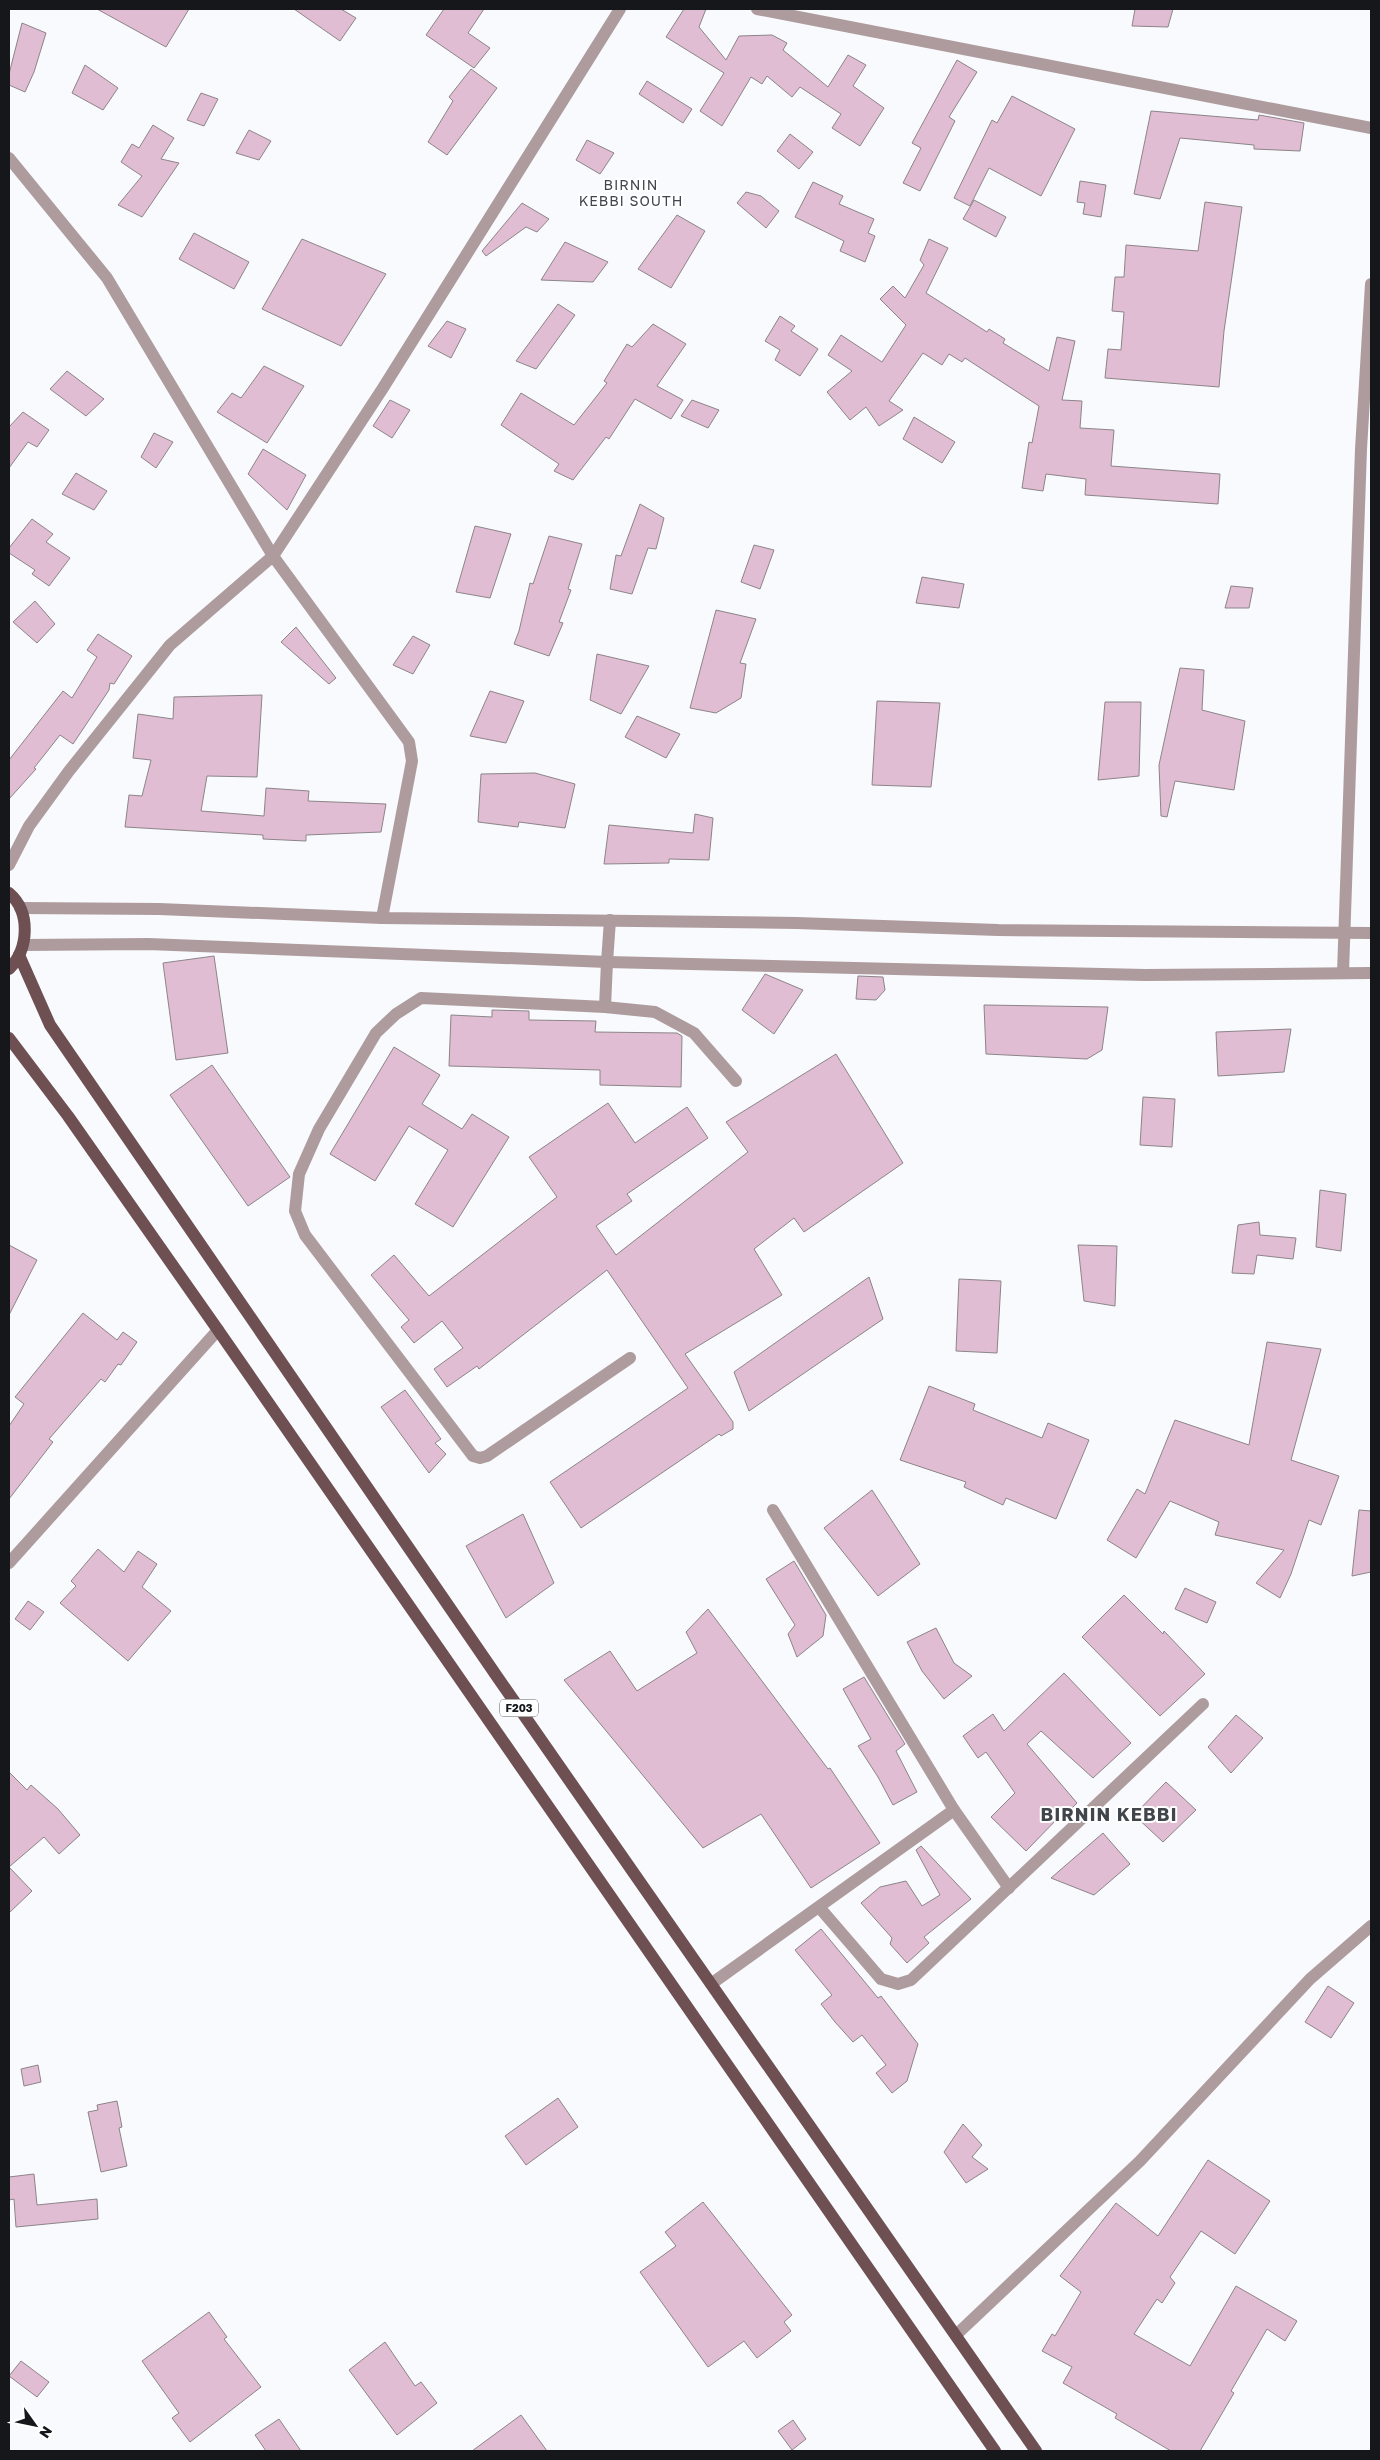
<svg xmlns="http://www.w3.org/2000/svg" width="1380" height="2460" viewBox="0 0 1380 2460" font-family="'Golos Text',sans-serif">
	<rect width="100%" height="100%" fill="#f8fafd"/>
	<g fill="#e0bdd3" stroke="#8d8489">
		<polygon points="97,9 189,9 166,47"/>
		<polygon points="294,9 341,9 356,18 340,41"/>
		<polygon points="444,9 484,9 468,33 490,48 474,68 426,35"/>
		<polygon points="684,9 706,9 699,27 726,60 739,36 772,35 787,43 783,50 828,87 848,55 866,65 853,86 884,108 860,146 832,128 841,114 800,87 792,97 767,76 762,84 751,77 722,126 700,111 724,73 666,37"/>
		<polygon points="1135,9 1173,9 1168,27 1132,26"/>
		<polygon points="22,23 46,33 34,72 25,92 9,85 9,74"/>
		<polygon points="957,60 977,72 949,117 955,121 920,191 903,183 921,148 912,143"/>
		<polygon points="85,65 118,88 103,110 72,93"/>
		<polygon points="471,69 497,88 447,155 428,142 453,101 449,97"/>
		<polygon points="647,81 692,109 683,123 639,94"/>
		<polygon points="201,93 218,99 204,126 187,120"/>
		<polygon points="1012,96 1075,129 1041,196 989,168 970,206 954,198 992,120 997,123"/>
		<polygon points="1151,111 1258,120 1259,115 1304,123 1300,151 1254,149 1254,145 1180,138 1160,199 1134,194"/>
		<polygon points="153,125 174,138 161,159 179,163 142,217 118,205 142,176 121,162 132,144 139,148"/>
		<polygon points="249,130 271,141 259,160 236,153"/>
		<polygon points="790,134 813,152 799,169 777,151"/>
		<polygon points="587,140 614,153 600,174 576,160"/>
		<polygon points="1080,181 1106,185 1101,217 1083,214 1085,203 1077,202"/>
		<polygon points="813,182 843,196 839,204 874,219 868,233 875,236 865,262 840,251 844,241 795,217"/>
		<polygon points="746,192 761,196 779,211 766,228 737,203"/>
		<polygon points="974,200 1006,217 996,237 963,219"/>
		<polygon points="1205,202 1242,207 1224,331 1219,387 1105,378 1108,349 1121,350 1124,312 1112,311 1115,277 1124,277 1126,245 1198,251"/>
		<polygon points="522,203 549,219 537,232 526,227 486,256 482,251"/>
		<polygon points="677,215 705,231 671,288 638,269"/>
		<polygon points="194,233 249,262 234,289 179,259"/>
		<polygon points="302,239 386,274 341,346 262,309"/>
		<polygon points="929,239 948,248 926,293 987,332 989,329 1005,339 1003,343 1049,371 1057,337 1075,341 1062,400 1082,401 1080,428 1114,430 1111,466 1220,474 1218,504 1085,495 1086,479 1046,474 1043,491 1022,488 1029,442 1032,443 1039,406 965,358 962,362 949,354 942,365 923,353 889,401 903,410 879,426 866,407 850,420 827,392 852,371 828,355 841,335 882,362 906,325 880,299 893,286 905,298 924,265 920,260"/>
		<polygon points="565,242 608,262 593,282 541,280"/>
		<polygon points="558,304 575,315 536,369 516,361"/>
		<polygon points="780,316 795,326 791,331 818,349 800,376 775,360 780,350 765,341"/>
		<polygon points="447,321 466,329 451,358 428,346"/>
		<polygon points="653,324 686,344 657,386 683,400 671,419 635,399 609,439 606,437 573,480 554,471 559,464 501,425 521,393 574,425 607,383 604,381 627,344 632,347"/>
		<polygon points="264,366 304,386 267,443 217,412 232,393 241,398"/>
		<polygon points="67,371 104,399 86,416 50,389"/>
		<polygon points="390,400 410,410 392,438 373,426"/>
		<polygon points="692,400 719,410 708,428 681,416"/>
		<polygon points="23,412 49,430 37,447 28,442 9,468 9,427"/>
		<polygon points="914,417 955,442 942,463 903,439"/>
		<polygon points="154,433 173,442 156,468 141,457"/>
		<polygon points="263,449 306,475 287,510 248,474"/>
		<polygon points="76,473 107,491 94,510 62,494"/>
		<polygon points="640,504 664,518 656,549 648,548 632,594 610,589 616,555 621,556"/>
		<polygon points="32,519 53,534 46,542 70,558 49,586 32,574 35,570 9,553 9,548"/>
		<polygon points="475,526 511,534 490,598 456,592"/>
		<polygon points="549,536 582,544 568,589 571,590 559,622 563,623 549,656 514,644 519,631 530,583 533,584"/>
		<polygon points="754,545 774,550 760,589 741,582"/>
		<polygon points="922,577 964,584 959,608 916,603"/>
		<polygon points="1231,586 1253,588 1249,608 1225,608"/>
		<polygon points="35,601 55,624 37,643 13,622"/>
		<polygon points="716,610 756,619 740,663 746,664 741,698 716,713 690,708"/>
		<polygon points="296,627 336,678 329,684 281,642"/>
		<polygon points="98,634 132,656 114,684 110,683 109,690 73,744 60,735 34,768 36,769 9,799 9,760 63,691 72,698 97,657 87,650"/>
		<polygon points="413,636 430,645 413,674 393,665"/>
		<polygon points="597,654 649,666 621,714 590,700"/>
		<polygon points="1180,668 1204,670 1202,710 1245,721 1234,790 1175,781 1167,817 1161,816 1159,765"/>
		<polygon points="490,691 524,701 506,743 470,736"/>
		<polygon points="262,695 257,777 207,776 201,811 264,816 266,788 309,791 308,801 386,804 381,832 306,835 306,841 263,839 263,835 125,827 129,795 142,796 151,760 133,758 138,714 173,719 174,697"/>
		<polygon points="877,701 940,703 931,787 872,785"/>
		<polygon points="1105,702 1141,702 1139,776 1098,780"/>
		<polygon points="637,716 680,734 666,758 625,737"/>
		<polygon points="535,773 575,784 565,828 519,822 518,827 478,822 481,774"/>
		<polygon points="695,814 713,818 709,860 669,859 669,863 604,864 609,825 693,833"/>
		<polygon points="214,956 228,1053 176,1060 163,963"/>
		<polygon points="765,974 803,990 774,1034 742,1010"/>
		<polygon points="858,976 883,977 885,990 876,1000 856,999"/>
		<polygon points="984,1005 1108,1007 1102,1050 1087,1059 986,1054"/>
		<polygon points="492,1010 529,1011 529,1020 596,1021 595,1032 677,1033 682,1036 681,1087 600,1085 600,1070 449,1066 451,1015 492,1017"/>
		<polygon points="1291,1029 1284,1072 1218,1076 1216,1032"/>
		<polygon points="394,1047 440,1075 422,1104 462,1129 472,1114 509,1137 453,1227 415,1204 448,1150 409,1126 375,1181 330,1154"/>
		<polygon points="836,1054 903,1163 804,1232 794,1218 754,1249 782,1295 685,1354 733,1422 733,1429 721,1436 719,1434 581,1528 550,1482 688,1388 607,1270 479,1369 477,1366 447,1387 434,1369 463,1348 442,1321 414,1343 401,1327 409,1320 371,1275 394,1255 429,1296 557,1197 529,1157 608,1103 635,1143 687,1107 708,1138 627,1194 632,1201 596,1226 616,1255 748,1152 726,1122"/>
		<polygon points="212,1065 290,1177 248,1206 170,1095"/>
		<polygon points="1143,1097 1175,1099 1172,1147 1140,1145"/>
		<polygon points="1320,1190 1346,1194 1341,1251 1316,1247"/>
		<polygon points="1259,1222 1260,1235 1296,1238 1293,1259 1257,1255 1254,1274 1232,1273 1238,1225"/>
		<polygon points="9,1245 37,1260 9,1315"/>
		<polygon points="1078,1245 1117,1246 1115,1306 1084,1301"/>
		<polygon points="869,1277 883,1319 749,1411 734,1372"/>
		<polygon points="959,1279 1001,1281 997,1353 956,1351"/>
		<polygon points="83,1313 117,1340 123,1332 137,1342 121,1365 118,1364 105,1382 101,1379 49,1439 53,1442 9,1499 9,1426 24,1404 15,1397"/>
		<polygon points="1267,1342 1321,1349 1291,1460 1339,1476 1321,1525 1309,1520 1291,1574 1280,1598 1256,1583 1284,1550 1215,1535 1219,1522 1170,1501 1136,1558 1107,1540 1137,1489 1145,1494 1175,1420 1249,1445"/>
		<polygon points="929,1386 975,1404 973,1410 1042,1438 1048,1423 1089,1440 1056,1519 1006,1498 1003,1505 964,1487 966,1482 900,1460"/>
		<polygon points="405,1390 441,1439 435,1443 446,1454 429,1473 381,1407"/>
		<polygon points="872,1490 920,1564 878,1596 824,1528"/>
		<polygon points="1359,1510 1371,1511 1371,1572 1352,1576"/>
		<polygon points="523,1514 554,1583 506,1618 466,1546"/>
		<polygon points="98,1549 124,1572 138,1551 157,1564 142,1587 171,1611 128,1661 60,1603 76,1586 71,1581"/>
		<polygon points="794,1561 826,1615 823,1636 797,1657 788,1634 795,1625 766,1579"/>
		<polygon points="1185,1588 1216,1602 1207,1623 1175,1609"/>
		<polygon points="1124,1595 1163,1634 1164,1631 1205,1674 1160,1716 1082,1637"/>
		<polygon points="28,1601 44,1612 30,1630 15,1619"/>
		<polygon points="708,1609 828,1769 830,1768 880,1843 811,1888 761,1814 703,1848 564,1680 610,1651 637,1691 697,1653 686,1632"/>
		<polygon points="936,1628 954,1663 972,1676 944,1699 922,1671 907,1642"/>
		<polygon points="1064,1673 1131,1743 1093,1778 1041,1731 1027,1744 1077,1803 1064,1816 1062,1814 1026,1851 991,1817 1015,1793 986,1752 978,1758 963,1736 993,1714 1004,1731"/>
		<polygon points="864,1677 905,1744 896,1751 917,1792 893,1805 878,1777 858,1746 871,1739 843,1689"/>
		<polygon points="1236,1715 1263,1738 1231,1773 1208,1747"/>
		<polygon points="9,1772 27,1790 31,1785 58,1809 80,1835 59,1854 44,1837 9,1867"/>
		<polygon points="1166,1782 1196,1810 1163,1842 1134,1815"/>
		<polygon points="1103,1833 1130,1864 1094,1895 1051,1878"/>
		<polygon points="921,1846 971,1899 924,1937 929,1943 907,1963 890,1944 892,1938 861,1903 880,1887 906,1881 922,1906 940,1895 916,1850"/>
		<polygon points="9,1867 32,1891 9,1913"/>
		<polygon points="821,1929 878,1998 881,1996 918,2044 907,2081 892,2093 876,2073 886,2065 862,2035 853,2042 835,2022 821,2004 832,1995 795,1950"/>
		<polygon points="1328,1986 1354,2003 1331,2038 1305,2022"/>
		<polygon points="38,2065 41,2082 24,2086 21,2069"/>
		<polygon points="558,2098 578,2127 526,2165 505,2136"/>
		<polygon points="117,2101 122,2127 119,2128 127,2166 101,2172 88,2112 98,2110 97,2105"/>
		<polygon points="963,2124 982,2145 972,2157 988,2169 966,2183 944,2152"/>
		<polygon points="1208,2160 1270,2201 1235,2254 1201,2231 1170,2277 1175,2283 1162,2303 1157,2299 1134,2334 1190,2366 1236,2286 1297,2321 1285,2341 1267,2329 1231,2391 1234,2393 1200,2451 1171,2451 1115,2418 1117,2414 1063,2383 1072,2367 1042,2351 1052,2334 1055,2336 1081,2292 1060,2276 1116,2203 1158,2236"/>
		<polygon points="34,2174 37,2205 97,2199 98,2219 16,2227 14,2199 9,2200 9,2177"/>
		<polygon points="703,2202 792,2315 784,2322 791,2331 757,2358 744,2341 708,2367 640,2272 676,2246 665,2232"/>
		<polygon points="209,2312 227,2337 224,2339 261,2387 190,2442 172,2418 179,2413 142,2361"/>
		<polygon points="385,2342 415,2386 421,2382 437,2403 397,2435 349,2370"/>
		<polygon points="21,2361 49,2382 37,2397 9,2376"/>
		<polygon points="521,2415 547,2451 472,2451"/>
		<polygon points="279,2419 301,2451 266,2451 255,2435"/>
		<polygon points="793,2420 806,2439 792,2450 778,2431"/>
	</g>
	<g fill="none" stroke-linecap="round" stroke-linejoin="round">
		<g stroke="#ae9b9d" stroke-width="12">
			<polyline points="757,9 1371,128"/>
			<polyline points="9,158 107,278 273,556 409,742 412,761 382,918"/>
			<polyline points="9,865 29,826 69,771 170,645 273,556 383,388 620,9"/>
			<polyline points="607,962 605,1007 421,998 396,1014 376,1033 319,1129 299,1174 295,1211 305,1235 473,1456 480,1458 487,1456 630,1358"/>
			<polyline points="1343,973 1361,449 1371,284"/>
			<polyline points="605,1007 655,1012 694,1033 736,1081"/>
			<polyline points="9,1563 218,1330"/>
			<polyline points="954,1810 1009,1888"/>
			<polyline points="819,1907 881,1979 898,1984 911,1980 1203,1704"/>
			<polyline points="711,1984 954,1810 773,1510"/>
			<polyline points="956,2335 1140,2161 1310,1979 1371,1926"/>
		</g>
		<g stroke="#ae9b9d" stroke-width="12">
			<polyline points="20,908 159,909 382,918 797,923 998,930 1371,933"/>
			<polyline points="23,945 148,944 607,962 1145,975 1371,973"/>
			<polyline points="607,962 610,920"/>
		</g>
		<g stroke="#6e4f52" stroke-width="12">
			<path d="M9 893C31 912 29 949 9 969"/>
			<polyline points="19,955 50,1025 498,1678 1036,2451"/>
			<polyline points="9,1038 68,1116 218,1330 995,2451"/>
		</g>
	</g>
	<g text-anchor="middle" stroke-width="4" stroke-linejoin="round" paint-order="stroke">
		<rect fill="#fff" stroke="#5b5d5f" stroke-width="1" x="500" y="1699.5" width="38" height="17" rx="4"/>
		<g font-size="11" font-weight="bold" fill="#15171a">
			<text x="519" y="1712">F203</text>
		</g>
		<g font-size="14" letter-spacing="1" fill="#41464c" stroke="#fff">
			<text x="631" y="190">BIRNIN<tspan x="631" dy="16">KEBBI SOUTH</tspan></text>
		</g>
		<g font-size="18" font-weight="bold" letter-spacing="1" fill="#41464c" stroke="#fff">
			<text x="1109" y="1821">BIRNIN KEBBI</text>
		</g>
	</g>
	<rect width="1380" height="2460" fill="none" stroke="#15171a" stroke-width="20"/>
	<g transform="translate(35 2425) rotate(123)" stroke="#ffffff" stroke-width="4" paint-order="stroke">
	<path d="M0-4L9 19L0 12L-9 19Z" fill="#15171a"/>
	<text y="-8" font-size="14" font-weight="bold" text-anchor="middle" fill="#15171a">N</text>
	</g>
</svg>
